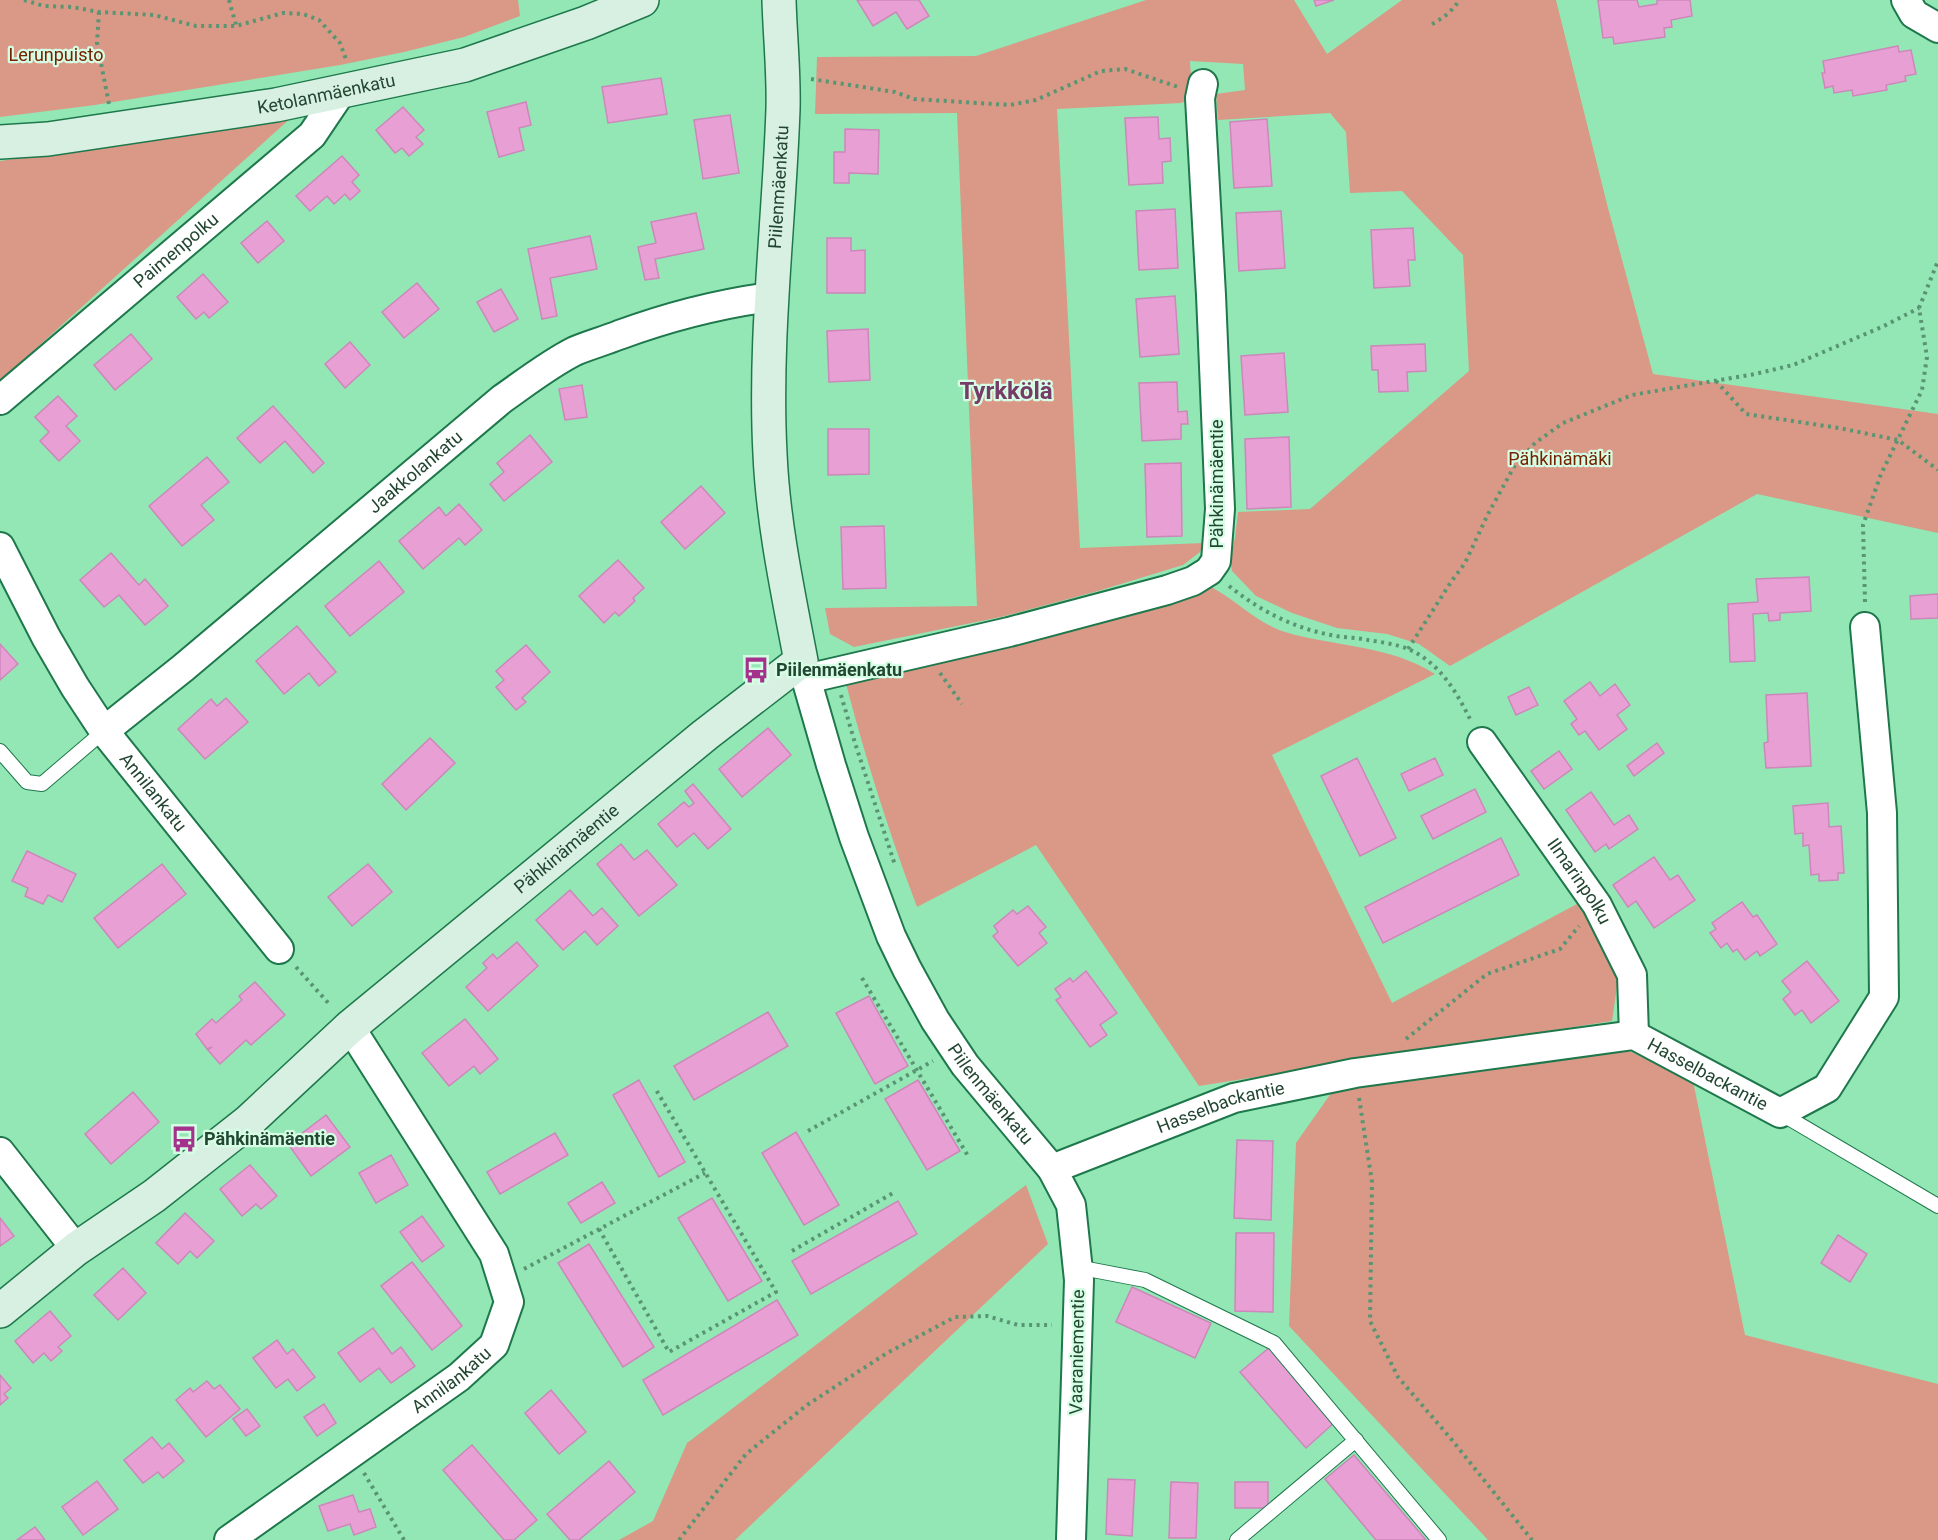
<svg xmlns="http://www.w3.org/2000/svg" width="1938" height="1540" viewBox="0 0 1938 1540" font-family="Roboto,sans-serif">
	<rect width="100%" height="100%" fill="#93e7b5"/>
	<g fill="#d99986">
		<polygon points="0,0 518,0 520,16 464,37 404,52 340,65 95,105 0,117"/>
		<path d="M1146 0H1294L1327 54 1402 0H1556L1608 208 1653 374 1938 414V533L1757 494 1450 666 1419 644 1387 634 1337 628 1292 613 1256 596 1232 571 1230 559 1235 538 1238 512 1310 509 1469 371 1463 255 1402 191 1350 193 1346 132 1330 113 1218 120 1216 94 1245 90 1243 64 1190 61C1190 75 1197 97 1181 103L1057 109 1080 548 1204 543 1200 552 1183 565 1098 591 1001 617 854 647 830 634 825 608 977 606 957 113 815 114 817 57 976 56Z"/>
		<polygon points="293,116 0,381 0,161"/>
		<path d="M1211 587C1236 600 1258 624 1285 632 1336 647 1390 645 1435 674L1272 755 1392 1003 1577 904 1620 966 1612 1021 1199 1086 1036 845 917 907C889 833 865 757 845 680Z"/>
		<polygon points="1629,1051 1693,1081 1745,1335 1938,1384 1938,1540 1488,1540 1289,1326 1296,1143 1334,1089"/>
		<polygon points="1026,1185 1048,1244 735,1540 619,1540 653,1521 687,1443"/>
	</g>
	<g fill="#e8a0d4" stroke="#cd87ba" stroke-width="1.5">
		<polygon points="857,0 919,0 929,16 907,29 896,12 873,26"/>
		<polygon points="1314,0 1334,0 1316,6"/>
		<polygon points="1598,0 1637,0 1639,7 1657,4 1657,0 1690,0 1692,16 1671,20 1672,27 1664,28 1665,37 1614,44 1613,37 1603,38"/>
		<polygon points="1898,46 1899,52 1911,50 1916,74 1905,76 1906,81 1886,85 1887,90 1853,96 1852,90 1834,93 1833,86 1825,88 1822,73 1825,73 1823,61"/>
		<polygon points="661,78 667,114 608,123 602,87"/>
		<polygon points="526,102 531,125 519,128 524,150 499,157 487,112"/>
		<polygon points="403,107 424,130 416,137 423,144 409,156 402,148 395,153 376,130"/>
		<polygon points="730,115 739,173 703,179 694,120"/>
		<polygon points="1158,117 1159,139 1170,138 1171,161 1162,162 1163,183 1129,185 1125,118"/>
		<polygon points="1267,119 1272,186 1234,188 1230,122"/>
		<polygon points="845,129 879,130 878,174 849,173 849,183 834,183 834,152 845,152"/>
		<polygon points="342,156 359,175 352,182 360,191 350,200 345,194 334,204 327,196 310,211 296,196"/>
		<polygon points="1175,209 1178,268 1139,270 1136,211"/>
		<polygon points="1281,211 1285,268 1239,271 1236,213"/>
		<polygon points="696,213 704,249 655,259 659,278 645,280 638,247 656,243 651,222"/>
		<polygon points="267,221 284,241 258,263 241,243"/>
		<polygon points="1413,228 1415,260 1408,260 1410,286 1374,288 1371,230"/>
		<polygon points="590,236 597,269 550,278 557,316 542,319 528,249"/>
		<polygon points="827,238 851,238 851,251 865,250 865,293 827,293"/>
		<polygon points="203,274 228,302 209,318 204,312 196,319 177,297"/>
		<polygon points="417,283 439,309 404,338 382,312"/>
		<polygon points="501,289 518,319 494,332 477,302"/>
		<polygon points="1175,296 1179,354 1140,357 1136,299"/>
		<polygon points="868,329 870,380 829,382 827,331"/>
		<polygon points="131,334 152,359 115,390 94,365"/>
		<polygon points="350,342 370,365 345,388 325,364"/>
		<polygon points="1425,344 1426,371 1407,372 1408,391 1379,392 1378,370 1372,370 1371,346"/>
		<polygon points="1284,353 1288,412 1245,415 1241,356"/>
		<polygon points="1177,382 1178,412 1187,411 1188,424 1181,424 1181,439 1142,441 1139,383"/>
		<polygon points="582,385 587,417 565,420 559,389"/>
		<polygon points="58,396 77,416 66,426 80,441 59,461 40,441 49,432 35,417"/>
		<polygon points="273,406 324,463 313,473 285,441 260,463 237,438"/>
		<polygon points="828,429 869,429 869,474 828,475"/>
		<polygon points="530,435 552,462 504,501 490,484 504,472 497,463"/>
		<polygon points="1289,437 1291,507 1247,509 1245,439"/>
		<polygon points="207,457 229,482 201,505 214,520 182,546 149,506"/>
		<polygon points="1181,463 1182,536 1147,537 1145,464"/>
		<polygon points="701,486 725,513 685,549 661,522"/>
		<polygon points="459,504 482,530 465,545 459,538 423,569 399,541 439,507 446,516"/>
		<polygon points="884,526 886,588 843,589 841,527"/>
		<polygon points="111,553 139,585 145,579 168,606 145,625 119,595 104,607 80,580"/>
		<polygon points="618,560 644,588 633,598 635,601 619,616 615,612 604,623 579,596"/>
		<polygon points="379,561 404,592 350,636 325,606"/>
		<polygon points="1809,577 1811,611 1780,613 1780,620 1769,621 1768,613 1753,614 1755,661 1730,662 1728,604 1758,602 1756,579"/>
		<polygon points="1938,594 1938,618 1911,619 1910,596"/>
		<polygon points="297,626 336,672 319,686 309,673 284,694 256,661"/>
		<polygon points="0,644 18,664 0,680"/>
		<polygon points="526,645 550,672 522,698 526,702 516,710 496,687 504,680 496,671"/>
		<polygon points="1590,682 1600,696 1615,684 1630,705 1617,715 1627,729 1599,750 1585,731 1579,735 1571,724 1577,719 1564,701"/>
		<polygon points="1529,687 1538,705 1516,715 1508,697"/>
		<polygon points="1807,693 1811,766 1766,768 1764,743 1768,742 1766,695"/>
		<polygon points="226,698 248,722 205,759 178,729 211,699 217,706"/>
		<polygon points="768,728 791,755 742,797 719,769"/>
		<polygon points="430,738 455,763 406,810 382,784"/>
		<polygon points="1657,743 1664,753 1634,776 1627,766"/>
		<polygon points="1559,751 1572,769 1544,789 1531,771"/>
		<polygon points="1357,758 1396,838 1360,856 1321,776"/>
		<polygon points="1435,758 1443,775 1409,791 1401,774"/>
		<polygon points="693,784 731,829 708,849 694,833 677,847 658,824 684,802 689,807 694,803 685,791"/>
		<polygon points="1475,789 1486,812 1433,839 1421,816"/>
		<polygon points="1591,792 1614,825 1629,815 1638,829 1609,849 1606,844 1595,852 1566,810"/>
		<polygon points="1828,803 1829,827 1841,826 1844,873 1838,873 1838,880 1819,881 1819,874 1811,875 1809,845 1803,846 1803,833 1795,834 1793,806"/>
		<polygon points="1501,838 1519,875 1383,943 1365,907"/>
		<polygon points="621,844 634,860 647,850 677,885 639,916 597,864"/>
		<polygon points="27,851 76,874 62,902 48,895 43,904 25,896 28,888 12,881"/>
		<polygon points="1654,857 1670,880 1678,875 1695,900 1654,928 1636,901 1628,907 1613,885"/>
		<polygon points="162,864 186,894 118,948 94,918"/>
		<polygon points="368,864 392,892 352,926 328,897"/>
		<polygon points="570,890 593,916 602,908 618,926 597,945 585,931 563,950 536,920"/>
		<polygon points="1742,902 1753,917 1757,915 1777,944 1760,956 1757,951 1745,960 1737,949 1733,952 1727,943 1721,948 1710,933 1716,929 1712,923"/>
		<polygon points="1028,906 1046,927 1039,933 1047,943 1018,966 993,936 998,932 994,926 1013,910 1017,914"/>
		<polygon points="517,942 538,966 488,1011 466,987 487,968 483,963 493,954 497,959"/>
		<polygon points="1807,961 1839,1001 1811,1023 1802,1010 1795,1015 1783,999 1791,992 1782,981"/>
		<polygon points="1086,971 1117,1013 1100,1025 1107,1035 1090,1047 1056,1000 1061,997 1055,989 1070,978 1073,982"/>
		<polygon points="255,982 285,1015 251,1045 246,1040 220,1064 208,1050 212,1047 207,1049 196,1034 212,1019 216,1023 242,1000 239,996"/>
		<polygon points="869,996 908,1066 875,1084 836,1013"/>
		<polygon points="768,1012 788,1046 694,1100 674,1066"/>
		<polygon points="465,1019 498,1059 480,1074 474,1066 449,1086 422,1053"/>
		<polygon points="639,1080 685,1162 659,1177 613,1095"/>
		<polygon points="918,1080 960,1151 927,1170 885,1099"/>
		<polygon points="133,1092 159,1122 111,1164 85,1134"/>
		<polygon points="326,1115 350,1147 311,1176 288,1144"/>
		<polygon points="796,1132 839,1205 804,1225 762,1153"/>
		<polygon points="555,1133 568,1155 500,1194 487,1172"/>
		<polygon points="1237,1140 1273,1141 1271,1220 1234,1218"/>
		<polygon points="391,1155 408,1185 376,1203 359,1173"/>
		<polygon points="250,1165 277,1196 261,1209 256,1204 242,1216 220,1189"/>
		<polygon points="602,1182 615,1203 581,1223 568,1203"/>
		<polygon points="712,1198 762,1281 728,1301 678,1218"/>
		<polygon points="898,1201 917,1234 811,1294 792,1261"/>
		<polygon points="185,1213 214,1241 197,1258 190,1251 178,1264 156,1243"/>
		<polygon points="422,1216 444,1246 422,1262 400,1232"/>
		<polygon points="0,1218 14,1236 0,1246"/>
		<polygon points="1236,1233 1274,1233 1273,1312 1235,1311"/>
		<polygon points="1838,1235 1867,1254 1850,1282 1821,1263"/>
		<polygon points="589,1244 654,1347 623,1367 558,1263"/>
		<polygon points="412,1262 462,1326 432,1350 381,1286"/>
		<polygon points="123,1268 146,1293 118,1320 94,1295"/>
		<polygon points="1132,1287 1211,1323 1195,1358 1116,1322"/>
		<polygon points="777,1300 798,1335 663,1415 643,1380"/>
		<polygon points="50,1311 71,1336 58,1347 62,1351 51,1361 44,1353 33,1363 15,1341"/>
		<polygon points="373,1328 392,1354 401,1347 415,1366 391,1383 379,1368 360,1382 338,1353"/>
		<polygon points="277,1340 287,1354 293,1349 315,1377 297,1391 288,1379 276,1388 253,1358"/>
		<polygon points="1270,1347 1335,1422 1306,1448 1240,1372"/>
		<polygon points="0,1375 11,1388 4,1394 8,1398 0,1405"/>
		<polygon points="207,1381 214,1389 220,1385 240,1409 206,1437 176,1400 190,1388 193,1392"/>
		<polygon points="551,1390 586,1432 559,1454 525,1413"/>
		<polygon points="324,1404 336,1423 317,1436 304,1417"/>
		<polygon points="247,1409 260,1426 246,1436 233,1419"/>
		<polygon points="152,1437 162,1449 169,1443 184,1461 163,1478 158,1472 143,1483 124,1460"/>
		<polygon points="472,1445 537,1520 514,1540 504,1540 443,1470"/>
		<polygon points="1354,1455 1426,1540 1376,1540 1325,1479"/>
		<polygon points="609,1461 635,1492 579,1540 570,1540 547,1514"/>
		<polygon points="1108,1479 1135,1480 1132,1536 1106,1534"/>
		<polygon points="97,1481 118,1509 83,1535 62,1507"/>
		<polygon points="1171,1482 1198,1483 1196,1538 1169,1538"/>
		<rect x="1235" y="1482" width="33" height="26"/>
		<polygon points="353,1495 359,1512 370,1509 376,1527 354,1535 350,1524 328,1531 319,1506"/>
		<polygon points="35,1527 45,1540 17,1540"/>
	</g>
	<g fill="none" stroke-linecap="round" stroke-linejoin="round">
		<g stroke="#1e784c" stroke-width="16">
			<g id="lane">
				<polyline points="0,751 27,782 42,784 104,731"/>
				<polyline points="1780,1113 1938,1206"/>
				<polyline points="1077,1267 1145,1280 1274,1343 1439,1540"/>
				<polyline points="1237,1540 1356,1440"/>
			</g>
		</g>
		<g stroke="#1e784c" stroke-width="32">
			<g id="street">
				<polyline points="1906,0 1914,14 1938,28"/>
				<path id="s1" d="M0 400 312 135 341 92"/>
				<path id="s2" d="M0 547 46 637 75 687 104 731 279 949"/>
				<path id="s3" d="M801 661 831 765 854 837 891 936 907 969 935 1020 965 1065 1052 1169 1071 1205 1079 1280 1071 1540"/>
				<polyline points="806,679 1009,632 1167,590 1193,581 1209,571 1216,561 1220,509 1211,295 1200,98 1203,84"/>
				<path id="s4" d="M104 731 183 668 502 399C525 383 549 364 575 351 589 345 604 341 619 335 668 317 718 304 770 297"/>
				<path id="s5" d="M1482 742 1597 905 1632 975 1634 1035"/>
				<polyline points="0,1152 76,1249"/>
				<path id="s6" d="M1052 1169 1234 1098 1355 1073 1634 1035 1780 1113 1827 1088 1884 997 1882 813 1865 627"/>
				<path id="s7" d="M229 1540 459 1377 494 1345 509 1302 494 1254 350 1027"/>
			</g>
		</g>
		<g stroke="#1e784c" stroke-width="36">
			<g id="secondary">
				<path id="s8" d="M0 142 48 139 276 105 465 65 586 23 642 0"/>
				<path id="s9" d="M0 1311 76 1249 154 1196 248 1122 350 1027 705 735 801 661C788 593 773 523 770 454 764 339 779 224 783 109 784 73 780 36 779 0"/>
			</g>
		</g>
		<g stroke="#5a9573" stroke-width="4" stroke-dasharray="3 4.5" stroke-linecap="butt">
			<polyline points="24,0 44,6 72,7 99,12 154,15 196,26 236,26 283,13 303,14 319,20 340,43 347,62"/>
			<polyline points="229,0 236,25"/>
			<polyline points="99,12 97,43 109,104"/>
			<path d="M1432 24C1442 19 1454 10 1459 0"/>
			<polyline points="811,79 895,92 914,99 1010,105 1036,100 1101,71 1125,69 1178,87"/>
			<polyline points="1716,381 1746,414 1839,428 1898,440 1938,470"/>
			<path d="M1229 586C1259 610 1293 628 1331 635 1343 638 1356 637 1368 640 1380 642 1396 644 1408 649 1439 662 1456 691 1470 719"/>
			<polyline points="1865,602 1863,525 1881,474 1922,390 1927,357 1919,308 1938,261"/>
			<polyline points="1408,649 1451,582 1465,563 1488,514 1515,465 1535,443 1563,423 1632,395 1755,374 1793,365 1884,326 1919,308"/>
			<polyline points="940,673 962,704"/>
			<polyline points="841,695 855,743 895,865"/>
			<polyline points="296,967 331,1006"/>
			<polyline points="862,978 968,1156"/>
			<polyline points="1406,1039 1487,974 1560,949 1579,926"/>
			<polyline points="1359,1098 1372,1182 1370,1321 1398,1377 1452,1440 1532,1540"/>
			<polyline points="808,1131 933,1061"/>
			<polyline points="599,1229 669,1352 776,1292 655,1088"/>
			<polyline points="792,1251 893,1193"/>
			<polyline points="524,1269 705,1173"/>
			<polyline points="364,1473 404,1540"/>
			<polyline points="679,1540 746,1454 807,1405 887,1353 955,1317 987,1316 1018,1325 1052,1325"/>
		</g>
		<use href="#lane" stroke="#fff" stroke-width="14"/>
		<use href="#street" stroke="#fff" stroke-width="28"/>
		<use href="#secondary" stroke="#d8f0e2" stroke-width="33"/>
	</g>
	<defs>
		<g id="bus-bare" transform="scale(2.07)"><path d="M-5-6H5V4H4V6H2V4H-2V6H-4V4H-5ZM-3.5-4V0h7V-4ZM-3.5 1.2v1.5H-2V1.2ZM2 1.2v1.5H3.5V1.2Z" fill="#a4328d" stroke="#d5fee4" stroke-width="2.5" paint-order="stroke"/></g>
	</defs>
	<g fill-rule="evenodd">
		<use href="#bus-bare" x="756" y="670"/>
		<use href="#bus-bare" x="184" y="1139"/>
	</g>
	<g text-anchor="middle" stroke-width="4.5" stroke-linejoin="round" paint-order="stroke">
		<g font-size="18" fill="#772103" stroke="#d5fee4">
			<text x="56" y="61">Lerunpuisto</text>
			<text x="1560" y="465">Pähkinämäki</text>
		</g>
		<g font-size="18" fill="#224632" stroke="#d5fee4">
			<text dy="6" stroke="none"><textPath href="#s8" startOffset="330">Ketolanmäenkatu</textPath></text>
			<text dy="6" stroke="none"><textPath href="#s9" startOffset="1509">Piilenmäenkatu</textPath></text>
			<text dy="6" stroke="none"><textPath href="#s1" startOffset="231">Paimenpolku</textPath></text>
			<text dy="6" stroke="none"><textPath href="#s4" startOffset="405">Jaakkolankatu</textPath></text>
			<text transform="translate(1217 484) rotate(-90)" y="6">Pähkinämäentie</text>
			<text dy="6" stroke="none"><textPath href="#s2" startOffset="290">Annilankatu</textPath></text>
			<text dy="6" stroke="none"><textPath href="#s9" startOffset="732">Pähkinämäentie</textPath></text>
			<text dy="6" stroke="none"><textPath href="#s5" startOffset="170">Ilmarinpolku</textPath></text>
			<text dy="6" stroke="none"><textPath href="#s6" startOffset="684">Hasselbackantie</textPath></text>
			<text dy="6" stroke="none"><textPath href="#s3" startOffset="477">Piilenmäenkatu</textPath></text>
			<text dy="6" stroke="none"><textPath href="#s6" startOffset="180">Hasselbackantie</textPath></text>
			<text transform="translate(1077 1352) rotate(-89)" y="6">Vaaraniementie</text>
			<text dy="6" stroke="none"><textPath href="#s7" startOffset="274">Annilankatu</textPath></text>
		</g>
		<g font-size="18" font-weight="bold" fill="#224632" stroke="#d5fee4" text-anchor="start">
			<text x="776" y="676">Piilenmäenkatu</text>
			<text x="204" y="1145">Pähkinämäentie</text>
		</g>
		<g font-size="24" font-weight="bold" fill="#763c68" stroke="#d5fee4">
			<text x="1006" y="399">Tyrkkölä</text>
		</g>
	</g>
</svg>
